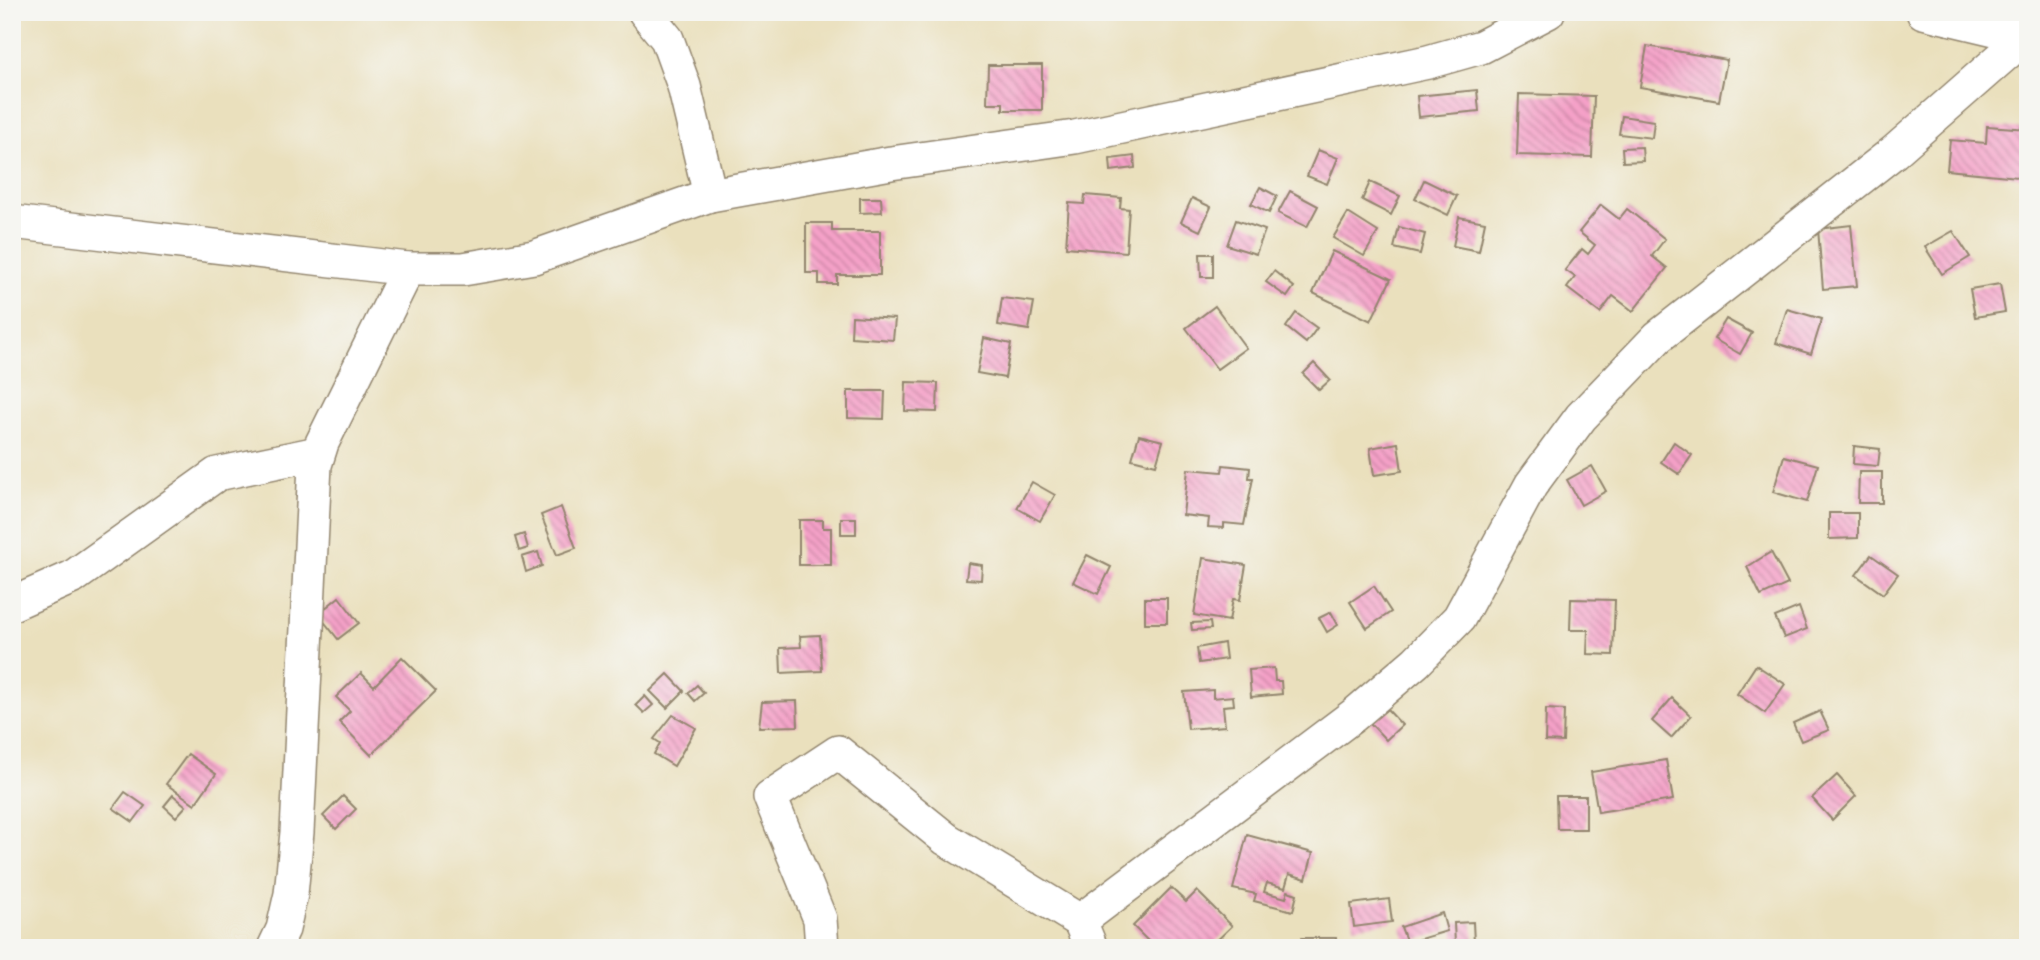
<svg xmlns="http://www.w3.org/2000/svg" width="2040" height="960" viewBox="0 0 2040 960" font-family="Delius,sans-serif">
	<defs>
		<pattern id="building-back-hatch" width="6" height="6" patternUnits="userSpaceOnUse" patternTransform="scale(1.75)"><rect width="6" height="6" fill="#f5a1c8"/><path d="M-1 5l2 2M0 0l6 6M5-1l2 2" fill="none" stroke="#c883a2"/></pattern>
	</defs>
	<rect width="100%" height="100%" fill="#f6f6f2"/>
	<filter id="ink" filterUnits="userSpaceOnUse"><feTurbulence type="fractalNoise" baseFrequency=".0143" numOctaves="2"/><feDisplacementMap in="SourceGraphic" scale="14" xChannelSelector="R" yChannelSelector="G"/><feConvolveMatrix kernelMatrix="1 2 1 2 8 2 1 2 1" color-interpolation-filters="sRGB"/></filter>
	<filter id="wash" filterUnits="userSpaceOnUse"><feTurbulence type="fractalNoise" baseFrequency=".00686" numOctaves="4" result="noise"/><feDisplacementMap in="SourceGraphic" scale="28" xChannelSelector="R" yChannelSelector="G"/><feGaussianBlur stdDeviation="1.57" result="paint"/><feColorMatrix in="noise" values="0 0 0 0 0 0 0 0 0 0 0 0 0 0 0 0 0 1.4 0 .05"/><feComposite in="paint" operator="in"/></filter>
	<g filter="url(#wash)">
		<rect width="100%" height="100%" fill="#eae0bd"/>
		<g id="blocks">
			<g fill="url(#building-back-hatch)">
				<polygon points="1647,46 1727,60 1719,101 1640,87"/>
				<polygon points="988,65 1042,65 1042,110 1003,110 1003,103 987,103"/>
				<polygon points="1477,90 1479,111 1419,117 1417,96"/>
				<polygon points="1519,94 1594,96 1592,157 1517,155"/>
				<polygon points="1622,116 1654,121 1652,138 1619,134"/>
				<polygon points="1987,126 2028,129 2028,178 1947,170 1950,140 1986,143"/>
				<polygon points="1642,147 1643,161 1623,162 1622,148"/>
				<polygon points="1318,150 1338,158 1327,184 1307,176"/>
				<polygon points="1134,156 1135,168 1111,171 1110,159"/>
				<polygon points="1424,180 1457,196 1448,215 1415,199"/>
				<polygon points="1370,182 1400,196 1391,215 1362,200"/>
				<polygon points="1260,187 1277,196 1269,213 1251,204"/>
				<polygon points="1290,191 1318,206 1307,227 1278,213"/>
				<polygon points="1085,195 1121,198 1120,208 1129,209 1126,252 1066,247 1069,203 1084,204"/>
				<polygon points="860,198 881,198 882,212 860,213"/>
				<polygon points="1192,198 1211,207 1200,231 1181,222"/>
				<polygon points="1601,205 1619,219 1627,209 1665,239 1652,256 1667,268 1633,311 1613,296 1600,313 1567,288 1575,277 1565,270 1582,249 1588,254 1595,245 1579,232"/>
				<polygon points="1348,213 1378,232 1364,256 1333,238"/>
				<polygon points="1459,217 1485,222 1479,251 1453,246"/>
				<polygon points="1236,220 1265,230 1256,254 1227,245"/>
				<polygon points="806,223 832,223 832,231 880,231 880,275 837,275 837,284 819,284 819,273 806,273"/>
				<polygon points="1851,225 1857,286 1823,289 1818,229"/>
				<polygon points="1399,227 1425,234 1420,254 1394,248"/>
				<polygon points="1953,231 1970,257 1942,274 1925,247"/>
				<polygon points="1332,251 1391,279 1371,321 1313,293"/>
				<polygon points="1200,254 1213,254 1213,277 1201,277"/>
				<polygon points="1274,271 1294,287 1287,297 1266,282"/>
				<polygon points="2000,284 2005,312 1975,317 1970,289"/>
				<polygon points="1002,298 1034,302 1029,330 998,325"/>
				<polygon points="1215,306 1246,348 1217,369 1186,328"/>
				<polygon points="1787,309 1822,319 1811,354 1776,343"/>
				<polygon points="1296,313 1317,328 1306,343 1286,327"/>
				<polygon points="852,316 895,319 893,340 851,337"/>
				<polygon points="1726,319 1752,333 1740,354 1714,339"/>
				<polygon points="984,338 1011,344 1005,378 977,373"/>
				<polygon points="1314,363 1330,380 1319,390 1303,374"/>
				<polygon points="906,382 938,383 937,412 905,411"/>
				<polygon points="848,391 885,391 884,419 848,418"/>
				<polygon points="1139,435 1163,441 1156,465 1132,459"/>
				<polygon points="1674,442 1692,455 1679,474 1661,462"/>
				<polygon points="1398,443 1402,471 1374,475 1370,448"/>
				<polygon points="1854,446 1880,449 1878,466 1853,464"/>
				<polygon points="1784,456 1818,465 1807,502 1773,492"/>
				<polygon points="1223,465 1250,468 1249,478 1253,478 1244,525 1224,523 1224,528 1208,527 1209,518 1183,515 1188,469 1222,472"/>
				<polygon points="1592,466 1606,491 1581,505 1567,480"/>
				<polygon points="1859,472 1882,472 1882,503 1858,503"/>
				<polygon points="1032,482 1055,495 1040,521 1017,508"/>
				<polygon points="561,507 576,548 557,555 541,515"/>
				<polygon points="1829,513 1858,513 1858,538 1829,539"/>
				<rect x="841" y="518" width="15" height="16"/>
				<polygon points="799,520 823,520 823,528 831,528 831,565 799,565"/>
				<polygon points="524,534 528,548 519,551 515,537"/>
				<polygon points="538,552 542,566 526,572 522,557"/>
				<polygon points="1771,552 1788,584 1761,596 1747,567"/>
				<polygon points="1087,555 1111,567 1098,594 1073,582"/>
				<polygon points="1871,555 1898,574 1883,594 1856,575"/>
				<polygon points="1203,558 1246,565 1240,600 1233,599 1229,621 1194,615"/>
				<polygon points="968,563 982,565 981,580 966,579"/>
				<polygon points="1374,586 1391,612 1367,628 1350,602"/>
				<polygon points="339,597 359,623 338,639 318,614"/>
				<rect x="1145" y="598" width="22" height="25"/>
				<polygon points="1571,599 1615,600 1613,655 1587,654 1588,630 1570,630"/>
				<polygon points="1799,607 1807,629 1784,638 1775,617"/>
				<polygon points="1331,612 1338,625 1327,632 1319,618"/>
				<polygon points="1210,622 1211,629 1192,630 1191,623"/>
				<polygon points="820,635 822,671 781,673 780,648 801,647 800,636"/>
				<polygon points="1224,643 1226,659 1199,663 1197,648"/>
				<polygon points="402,657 436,691 371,755 339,722 350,711 336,697 361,673 374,686"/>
				<polygon points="1756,665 1785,684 1765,713 1737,694"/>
				<polygon points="1274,668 1275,681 1281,681 1282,694 1251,697 1249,670"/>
				<polygon points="668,674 684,691 667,708 650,691"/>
				<polygon points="697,685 704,693 695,701 688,693"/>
				<polygon points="1213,690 1213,698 1233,696 1234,705 1223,706 1225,726 1188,729 1184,692"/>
				<polygon points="645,696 653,705 644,713 636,705"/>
				<polygon points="1672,698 1691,716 1671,738 1652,721"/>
				<polygon points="797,701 798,726 759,727 762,702"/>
				<polygon points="1387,709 1402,725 1386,740 1370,723"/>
				<polygon points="1546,709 1564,710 1563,742 1545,741"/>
				<polygon points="1820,711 1829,730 1801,741 1793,723"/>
				<polygon points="673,715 696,728 674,766 654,754 660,743 654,739"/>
				<polygon points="188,754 216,774 195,804 166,784"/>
				<polygon points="1666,760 1673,800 1598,812 1591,772"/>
				<polygon points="1837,775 1856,796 1832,820 1812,798"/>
				<polygon points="125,792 145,806 133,822 113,808"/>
				<polygon points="173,795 186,806 176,817 164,806"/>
				<polygon points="343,796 356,809 336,829 323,816"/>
				<polygon points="1556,796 1586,796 1586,829 1557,829"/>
				<polygon points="1247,835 1313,853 1306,879 1289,874 1285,888 1267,883 1264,892 1286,898 1288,891 1297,894 1293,911 1254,901 1256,894 1233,889"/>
				<polygon points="1171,888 1186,902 1197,891 1232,926 1209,948 1155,948 1133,926"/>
				<polygon points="1389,899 1392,922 1354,927 1351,904"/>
				<polygon points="1442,913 1447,931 1407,943 1401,927"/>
				<polygon points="1473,922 1474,943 1455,944 1454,923"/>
				<polygon points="1302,938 1336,938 1336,944 1349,944 1349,948 1302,948"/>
			</g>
		</g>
	</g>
	<g filter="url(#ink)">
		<use href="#blocks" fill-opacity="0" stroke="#92856e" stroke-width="2"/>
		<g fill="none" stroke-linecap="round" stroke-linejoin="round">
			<g stroke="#92856e" stroke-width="36">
				<g id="minor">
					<polyline points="645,12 667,39 684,86 710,195"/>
					<polyline points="1923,12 2028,37"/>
					<polyline points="12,222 408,269 463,269 534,257 710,195 891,163 1075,137 1428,62 1481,47 1548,12"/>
					<polyline points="12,604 73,577 217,474 318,453"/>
					<polyline points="1080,921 1354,715 1416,662 1459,618 1531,485 1581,417 1658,337 1894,152 2025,37"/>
					<polyline points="274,948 283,929 291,894 297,832 315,465 322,443 408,269"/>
					<polyline points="822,948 820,919 770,797 838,752 946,839 1080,921 1091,948"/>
				</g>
			</g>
			<use href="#minor" stroke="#fff" stroke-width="33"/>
		</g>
	</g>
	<rect width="2040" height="960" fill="none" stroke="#f6f6f2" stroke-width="42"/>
</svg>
